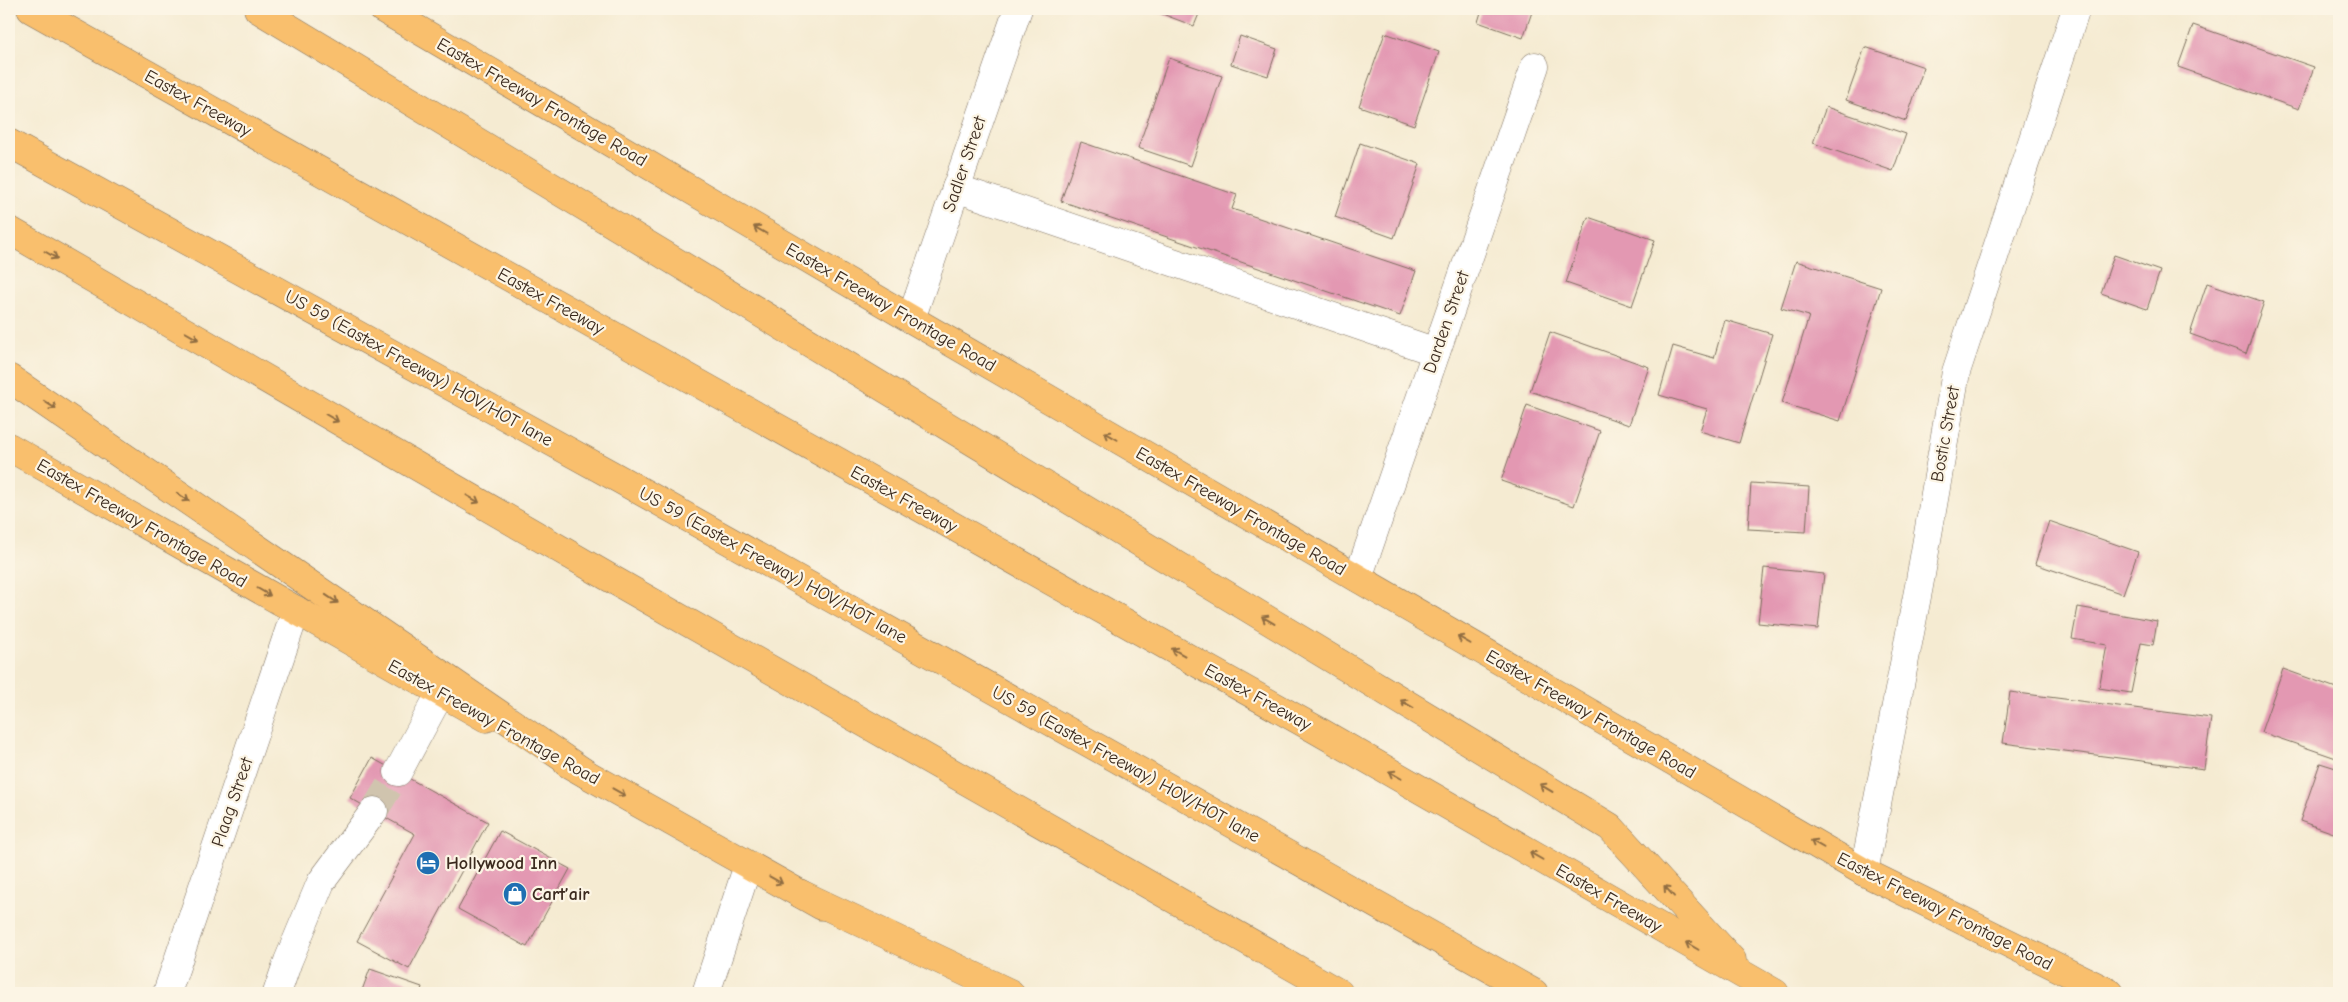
<svg xmlns="http://www.w3.org/2000/svg" width="2348" height="1002" viewBox="0 0 2348 1002" font-family="'Comic Neue',sans-serif">
	<rect width="100%" height="100%" fill="#fcf5e5"/>
	<filter id="ink" filterUnits="userSpaceOnUse"><feTurbulence type="fractalNoise" baseFrequency=".02" numOctaves="2"/><feDisplacementMap in="SourceGraphic" scale="10" xChannelSelector="R" yChannelSelector="G"/><feConvolveMatrix kernelMatrix="1 2 1 2 8 2 1 2 1" color-interpolation-filters="sRGB"/></filter>
	<filter id="wash" filterUnits="userSpaceOnUse"><feTurbulence type="fractalNoise" baseFrequency=".0096" numOctaves="4" result="noise"/><feDisplacementMap in="SourceGraphic" scale="20" xChannelSelector="R" yChannelSelector="G"/><feGaussianBlur stdDeviation="1.12" result="paint"/><feColorMatrix in="noise" values="0 0 0 0 0 0 0 0 0 0 0 0 0 0 0 0 0 1.4 0 .05"/><feComposite in="paint" operator="in"/></filter>
	<g filter="url(#wash)">
		<rect width="100%" height="100%" fill="#f5ebd2"/>
		<g id="blocks">
			<g fill="#e398b2">
				<polygon points="1149,9 1201,9 1194,26"/>
				<polygon points="1482,9 1533,9 1523,38 1478,22"/>
				<polygon points="2193,25 2314,67 2299,109 2178,67"/>
				<polygon points="1385,33 1439,52 1414,125 1359,106"/>
				<polygon points="1240,36 1277,49 1268,76 1231,64"/>
				<polygon points="1865,47 1924,67 1906,121 1846,100"/>
				<polygon points="1169,58 1222,76 1191,166 1138,148"/>
				<polygon points="1826,107 1906,134 1893,171 1813,143"/>
				<polygon points="1081,142 1237,195 1232,209 1416,271 1400,316 1061,201"/>
				<polygon points="1360,143 1420,164 1394,238 1335,217"/>
				<polygon points="1588,217 1655,240 1632,306 1566,283"/>
				<polygon points="2114,255 2160,271 2147,309 2101,293"/>
				<polygon points="1796,261 1881,288 1840,421 1782,403 1809,316 1781,308"/>
				<polygon points="2207,283 2264,302 2246,354 2190,334"/>
				<polygon points="1725,320 1772,334 1739,443 1700,431 1707,409 1659,395 1673,346 1714,358"/>
				<polygon points="1550,332 1649,367 1629,425 1530,391"/>
				<polygon points="1527,405 1600,431 1574,506 1501,481"/>
				<polygon points="1751,483 1809,487 1806,532 1748,529"/>
				<polygon points="2049,521 2138,552 2123,594 2035,564"/>
				<polygon points="1764,568 1824,574 1818,629 1758,623"/>
				<polygon points="2078,607 2157,621 2153,645 2141,643 2131,693 2099,688 2107,645 2072,639"/>
				<polygon points="2283,669 2339,689 2339,759 2261,732"/>
				<polygon points="2010,692 2211,718 2204,769 2003,743"/>
				<polygon points="372,758 488,822 409,969 357,941 415,834 350,798"/>
				<polygon points="2320,763 2339,769 2339,835 2300,821"/>
				<polygon points="500,831 570,869 527,947 458,909"/>
				<polygon points="370,969 422,987 420,993 361,993"/>
			</g>
		</g>
	</g>
	<g filter="url(#ink)">
		<use href="#blocks" fill-opacity="0" stroke="#7c6e5d" stroke-width="1"/>
		<g fill="none" stroke-linecap="round" stroke-linejoin="round">
			<polyline stroke="#d0c4ae" stroke-width="28" stroke-dasharray="28 14" stroke-linecap="butt" points="374,811 398,772"/>
			<g stroke="#7c6e5d" stroke-width="29">
				<g id="minor">
					<polyline points="956,188 1436,352"/>
					<polyline points="911,319 1018,9"/>
					<polyline points="1358,578 1535,66"/>
					<polyline points="398,772 441,692"/>
					<polyline points="1864,872 1919,586 1956,372 2076,9"/>
					<polyline points="167,993 296,610"/>
					<polyline points="277,993 288,961 321,882 374,811"/>
					<polyline points="706,993 748,865"/>
				</g>
			</g>
			<g stroke="#7c6e5d" stroke-width="29">
				<g id="major">
					<polyline points="383,9 911,319 1864,872 2110,993"/>
					<polyline points="9,447 486,718"/>
					<polyline points="567,763 822,906"/>
				</g>
			</g>
			<g stroke="#7c6e5d" stroke-width="29">
				<g id="highway">
					<polyline points="31,9 1315,729 1775,993"/>
					<polyline points="258,9 1610,827 1732,960"/>
					<polyline points="9,143 621,480 1534,993"/>
					<polyline points="9,230 610,578 1339,993"/>
					<polyline points="9,378 588,775"/>
					<polyline points="801,894 1010,993"/>
				</g>
			</g>
			<use href="#minor" stroke="#fff" stroke-width="28"/>
			<use href="#major" stroke="#f9bf6d" stroke-width="28"/>
			<use href="#highway" stroke="#f9bf6d" stroke-width="28"/>
		</g>
		<defs><path id="oneway-shaft" d="M-6 0H5M1.5-3L5.5 0L1.5 3" fill="none" stroke-width="1.6" stroke-linecap="round" stroke-linejoin="round" transform="scale(1.25)"/></defs>
		<g stroke="#906d42">
			<use href="#oneway-shaft" transform="translate(760 230) rotate(-150)"/>
			<use href="#oneway-shaft" transform="translate(51 255) rotate(30)"/>
			<use href="#oneway-shaft" transform="translate(192 336) rotate(30)"/>
			<use href="#oneway-shaft" transform="translate(50 405) rotate(34)"/>
			<use href="#oneway-shaft" transform="translate(332 418) rotate(30)"/>
			<use href="#oneway-shaft" transform="translate(1111 436) rotate(-150)"/>
			<use href="#oneway-shaft" transform="translate(183 497) rotate(34)"/>
			<use href="#oneway-shaft" transform="translate(473 499) rotate(30)"/>
			<use href="#oneway-shaft" transform="translate(264 592) rotate(30)"/>
			<use href="#oneway-shaft" transform="translate(332 599) rotate(34)"/>
			<use href="#oneway-shaft" transform="translate(1268 620) rotate(-149)"/>
			<use href="#oneway-shaft" transform="translate(1464 640) rotate(-150)"/>
			<use href="#oneway-shaft" transform="translate(1178 652) rotate(-151)"/>
			<use href="#oneway-shaft" transform="translate(1407 704) rotate(-149)"/>
			<use href="#oneway-shaft" transform="translate(1395 775) rotate(-150)"/>
			<use href="#oneway-shaft" transform="translate(1546 788) rotate(-149)"/>
			<use href="#oneway-shaft" transform="translate(619 792) rotate(29)"/>
			<use href="#oneway-shaft" transform="translate(1817 844) rotate(-150)"/>
			<use href="#oneway-shaft" transform="translate(1536 856) rotate(-150)"/>
			<use href="#oneway-shaft" transform="translate(776 880) rotate(29)"/>
			<use href="#oneway-shaft" transform="translate(1669 891) rotate(-132)"/>
			<use href="#oneway-shaft" transform="translate(1692 946) rotate(-150)"/>
		</g>
	</g>
	<defs>
		<g id="hotel-disc" transform="scale(1.25)"><circle r="9.5" fill="#1f6fb2" stroke="#fcf5e5"/><path d="M-6-4.5h1.5V1H6V5H4.5V3h-9V5H-6ZM-4 0a1.8 1.8 0 1 1 3.6 0ZM.5 0V-2.5h3Q6-2.5 6 0Z" fill="#fff"/></g>
		<g id="shop-disc" transform="scale(1.25)"><circle r="9.5" fill="#1f6fb2" stroke="#fcf5e5"/><path d="M-5-2.5h2.3a2.7 3.5 0 0 1 5.4 0H5L5.5 6h-11ZM-1.5-2.5h3a1.5 2.3 0 0 0-3 0Z" fill="#fff"/></g>
	</defs>
	<g fill-rule="evenodd">
		<use href="#hotel-disc" x="428" y="863"/>
		<use href="#shop-disc" x="515" y="894"/>
	</g>
	<g text-anchor="middle" stroke-width="4.5" stroke-linejoin="round" paint-order="stroke">
		<g font-size="18" fill="#3b2a1e" stroke="#fcf5e5">
			<text transform="translate(542 102) rotate(30)" y="6">Eastex Freeway Frontage Road</text>
			<text transform="translate(198 103) rotate(29)" y="6">Eastex Freeway</text>
			<text transform="translate(964 164) rotate(-71)" y="6">Sadler Street</text>
			<text transform="translate(551 301) rotate(29)" y="6">Eastex Freeway</text>
			<text transform="translate(891 307) rotate(30)" y="6">Eastex Freeway Frontage Road</text>
			<text transform="translate(1446 322) rotate(-71)" y="6">Darden Street</text>
			<text transform="translate(419 368) rotate(29)" y="6">US 59 (Eastex Freeway) HOV/HOT lane</text>
			<text transform="translate(1945 434) rotate(-80)" y="6">Bostic Street</text>
			<text transform="translate(904 499) rotate(29)" y="6">Eastex Freeway</text>
			<text transform="translate(1241 511) rotate(30)" y="6">Eastex Freeway Frontage Road</text>
			<text transform="translate(142 523) rotate(30)" y="6">Eastex Freeway Frontage Road</text>
			<text transform="translate(773 565) rotate(29)" y="6">US 59 (Eastex Freeway) HOV/HOT lane</text>
			<text transform="translate(1258 697) rotate(29)" y="6">Eastex Freeway</text>
			<text transform="translate(1591 714) rotate(30)" y="6">Eastex Freeway Frontage Road</text>
			<text transform="translate(494 722) rotate(29)" y="6">Eastex Freeway Frontage Road</text>
			<text transform="translate(1126 764) rotate(29)" y="6">US 59 (Eastex Freeway) HOV/HOT lane</text>
			<text transform="translate(232 802) rotate(-71)" y="6">Plaag Street</text>
			<text transform="translate(1609 898) rotate(30)" y="6">Eastex Freeway</text>
			<text transform="translate(1945 911) rotate(27)" y="6">Eastex Freeway Frontage Road</text>
		</g>
		<g font-size="18" font-weight="bold" fill="#3b2a1e" stroke="#fcf5e5" text-anchor="start">
			<text x="446" y="869">Hollywood Inn</text>
			<text x="532" y="900">Cart’air</text>
		</g>
	</g>
	<rect width="2348" height="1002" fill="none" stroke="#fcf5e5" stroke-width="30"/>
</svg>
